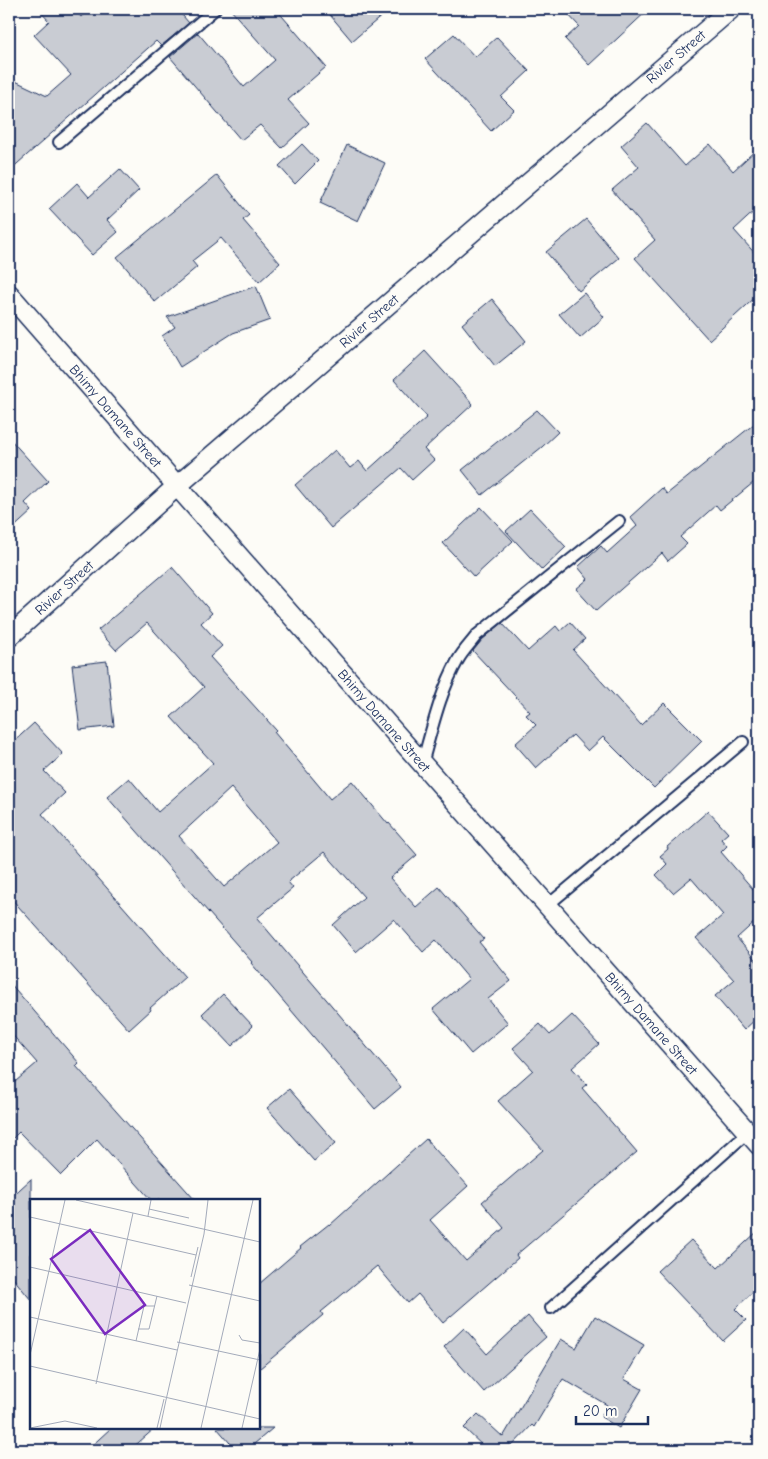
<svg xmlns="http://www.w3.org/2000/svg" width="768" height="1459" viewBox="0 0 768 1459" font-family="'Comic Neue',sans-serif">
	<rect width="100%" height="100%" fill="#fdfcf7"/>
	<filter id="ink" filterUnits="userSpaceOnUse"><feTurbulence type="fractalNoise" baseFrequency=".02" numOctaves="2"/><feDisplacementMap in="SourceGraphic" scale="10" xChannelSelector="R" yChannelSelector="G"/><feConvolveMatrix kernelMatrix="1 2 1 2 8 2 1 2 1" color-interpolation-filters="sRGB"/></filter>
	<g filter="url(#ink)">
		<g fill="#c9ccd3" stroke="#1b2f5e" fill-rule="evenodd">
			<polygon points="38,9 73,9 81,17 89,9 177,9 189,23 161,46 156,41 9,171 9,78 47,96 71,75 34,35 49,21"/>
			<polygon points="230,9 276,9 326,67 288,100 309,123 282,148 260,125 241,140 170,57 198,33 244,87 275,60"/>
			<polygon points="325,9 390,9 352,41"/>
			<polygon points="563,9 649,9 589,65 565,39 579,26"/>
			<polygon points="454,34 475,57 497,37 529,71 501,97 514,110 491,131 425,59"/>
			<polygon points="647,123 685,166 710,144 733,171 759,147 759,207 734,230 759,258 759,294 709,340 635,258 655,240 612,190 639,167 621,146"/>
			<polygon points="302,144 318,161 295,184 279,166"/>
			<polygon points="347,145 385,163 358,221 320,203"/>
			<polygon points="120,169 139,190 107,220 118,232 92,255 49,209 77,183 89,197"/>
			<polygon points="217,175 249,215 243,220 280,263 259,282 221,238 192,261 197,267 155,302 117,257"/>
			<polygon points="586,219 619,258 579,291 546,252"/>
			<polygon points="256,286 270,320 233,333 180,367 162,336 175,327 167,317"/>
			<polygon points="584,293 604,317 580,338 559,314"/>
			<polygon points="492,299 526,341 495,366 462,324"/>
			<polygon points="425,351 473,404 424,449 434,460 412,480 401,468 331,528 295,485 335,450 350,468 359,461 367,471 427,417 394,380"/>
			<polygon points="537,410 558,432 542,447 482,495 462,470"/>
			<polygon points="759,420 759,478 720,510 716,505 680,537 687,544 668,561 662,553 596,611 576,589 588,579 578,567 601,546 607,553 637,526 630,517 662,488 667,494"/>
			<polygon points="9,438 48,481 25,503 32,511 9,532"/>
			<polygon points="481,507 513,541 474,577 443,543"/>
			<polygon points="530,509 566,547 542,570 506,531"/>
			<path d="M172 567 212 613 201 623 222 646 210 657 276 730 274 732 330 799 352 781 388 824 389 823 417 855 390 878 416 907 439 887 484 939 479 942 511 981 488 999 508 1023 471 1054 433 1009 469 979 436 940 423 952 394 919 356 952 333 925 364 897 324 852 288 882 293 888 257 918 401 1087 375 1109 251 963 252 962 107 797 129 778 158 812 213 763 171 717 204 687 147 623 116 650 98 630ZM231 788 277 842 224 887 179 836Z"/>
			<polygon points="570,622 585,639 573,650 641,725 664,703 702,741 654,788 603,737 588,751 573,735 536,768 515,744 536,725 526,715 530,712 473,651 482,640 502,623 528,651 556,626 560,631"/>
			<polygon points="107,661 114,726 80,730 72,665"/>
			<polygon points="34,723 63,754 44,771 65,793 42,814 185,977 150,1008 151,1010 129,1030 9,896 9,746"/>
			<polygon points="708,811 728,833 721,839 727,846 721,852 759,896 759,918 737,938 759,964 759,1016 744,1030 715,996 734,980 696,938 723,915 691,878 673,893 656,875 667,864 660,856 668,849 667,847"/>
			<polygon points="9,982 79,1063 76,1066 195,1200 151,1200 97,1139 61,1175 19,1132 9,1142 9,1087 37,1063 9,1031"/>
			<polygon points="223,994 253,1026 232,1046 202,1014"/>
			<polygon points="572,1015 599,1044 572,1068 587,1084 582,1088 637,1152 516,1255 518,1258 443,1323 418,1294 408,1303 377,1266 321,1312 323,1315 259,1369 259,1284 301,1248 300,1247 329,1224 330,1225 426,1139 468,1186 430,1220 466,1261 504,1228 482,1202 543,1150 498,1101 533,1070 513,1048 540,1024 550,1035"/>
			<polygon points="289,1089 336,1143 314,1161 267,1108"/>
			<polygon points="31,1179 31,1300 9,1273 9,1199"/>
			<polygon points="759,1230 759,1286 735,1309 746,1320 723,1341 657,1271 691,1240 718,1268"/>
			<polygon points="528,1316 546,1337 484,1392 444,1347 464,1328 487,1354"/>
			<polygon points="595,1316 644,1345 624,1379 642,1389 619,1428 601,1417 607,1405 563,1379 534,1427 532,1425 512,1446 516,1450 487,1450 464,1428 478,1414 503,1437 561,1339 576,1348"/>
			<polygon points="111,1428 155,1428 130,1450 87,1450"/>
			<polygon points="217,1428 273,1428 247,1450 236,1450"/>
		</g>
		<g fill="none" stroke-linecap="round" stroke-linejoin="round">
			<g stroke="#1b2f5e" stroke-width="14">
				<g id="service">
					<polyline points="59,142 215,9"/>
					<path d="M422 764C432 729 440 692 458 660 463 651 471 643 477 635L619 521"/>
					<polyline points="548,905 743,742"/>
					<polyline points="551,1308 748,1132"/>
				</g>
			</g>
			<g stroke="#1b2f5e" stroke-width="22">
				<g id="minor">
					<path id="s1" d="M9 294 177 486 759 1145"/>
					<path id="s2" d="M9 637 177 486 731 9"/>
				</g>
			</g>
			<use href="#service" stroke="#fdfcf7" stroke-width="10"/>
			<use href="#minor" stroke="#fdfcf7" stroke-width="19"/>
		</g>
	</g>
	<g text-anchor="middle" stroke-width="4.5" stroke-linejoin="round" paint-order="stroke">
		<g font-size="14" fill="#1b2f5e" stroke="#fdfcf7">
			<text dy="5" stroke="none"><textPath href="#s2" startOffset="884">Rivier Street</textPath></text>
			<text dy="5" stroke="none"><textPath href="#s2" startOffset="479">Rivier Street</textPath></text>
			<text dy="5" stroke="none"><textPath href="#s1" startOffset="162">Bhimy Damane Street</textPath></text>
			<text dy="5" stroke="none"><textPath href="#s2" startOffset="74">Rivier Street</textPath></text>
			<text dy="5" stroke="none"><textPath href="#s1" startOffset="568">Bhimy Damane Street</textPath></text>
			<text dy="5" stroke="none"><textPath href="#s1" startOffset="972">Bhimy Damane Street</textPath></text>
		</g>
	</g>
	<g transform="translate(30 1199)">
		<rect width="230" height="230" fill="#fdfcf7"/>
		<path fill="none" stroke="#a3aaba" stroke-width="1" d="M46 1 230 43M119 10 159 19M118 17 121 1M0 18 166 56M0 68 156 104M161 78 168 48M159 86 230 102M0 118 147 151M108 130H119L127 97M209 136 212 141 230 144M106 142 114 107H125M147 143 230 161M0 156 35 1M0 167 230 220M66 185 103 14M136 201 174 35 178 1M0 229 35 222 67 229M127 229 134 200M130 229 136 201M171 229 223 1M212 229 230 150"/>
		<path fill="#7b2cbf" fill-opacity="0.15" stroke="#7b2cbf" stroke-width="2.5" d="M60 31 115 106 75 135 21 60Z"/>
		<rect width="230" height="230" fill="none" stroke="#1b2f5e" stroke-width="2.5"/>
	</g>
	<rect width="768" height="1459" fill="none" stroke="#fdfcf7" stroke-width="30"/>
	<rect x="15" y="15" width="738" height="1429" fill="none" stroke="#1b2f5e" stroke-width="2" filter="url(#ink)"/>
	<path d="M576 1416v8h72v-8" fill="none" stroke="#1b2f5e" stroke-width="2.5"/>
	<text x="583" y="1416" font-size="15" fill="#1b2f5e" stroke="#fdfcf7" stroke-width="4" paint-order="stroke">20 m</text>
</svg>
